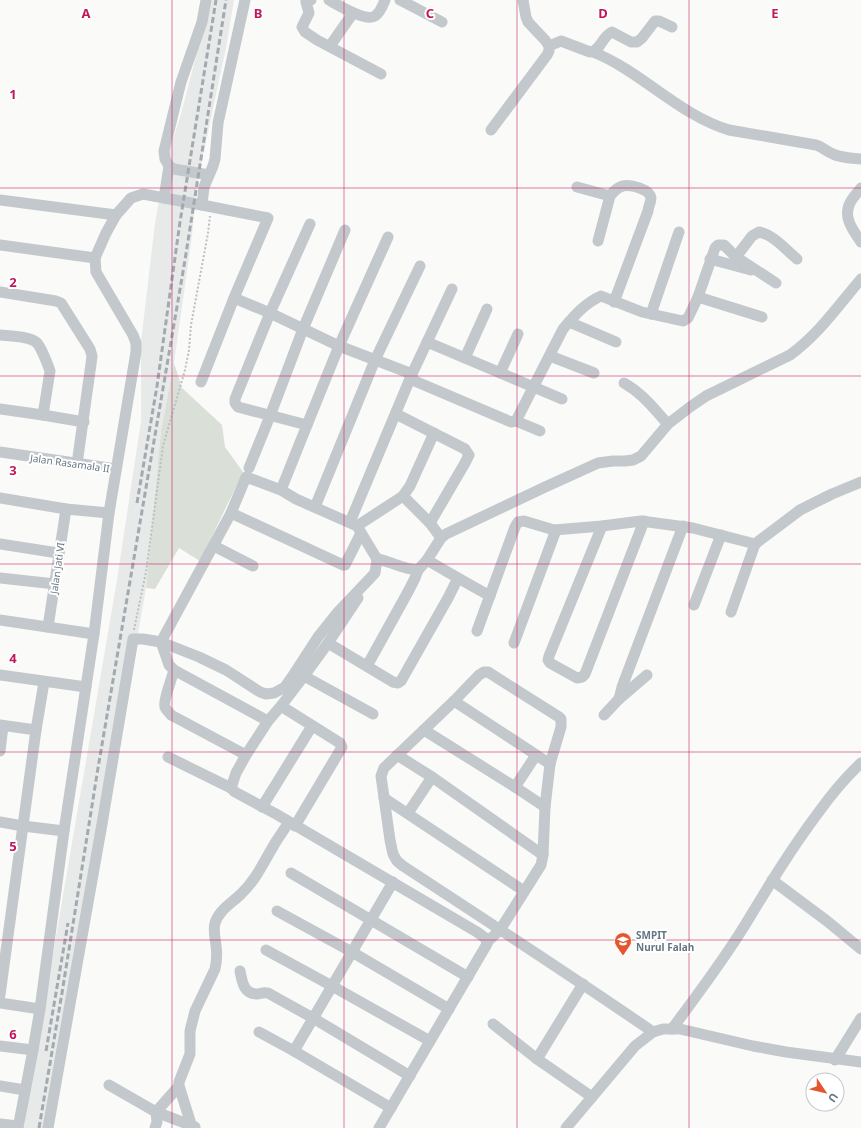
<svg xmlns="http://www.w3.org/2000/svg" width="861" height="1128" viewBox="0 0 861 1128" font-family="'Noto Sans',sans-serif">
	<rect width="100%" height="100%" fill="#fafaf8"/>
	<polygon fill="#e8e9e9" points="207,0 234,0 226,48 197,184 192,236 174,363 161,431 146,588 53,1128 24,1128 47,989 117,580 141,421 141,342 155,223 167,158 181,114 199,45"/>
	<polygon fill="#dadfd7" points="174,363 182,388 222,425 225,447 243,472 200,561 179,548 155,589 146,588 161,431"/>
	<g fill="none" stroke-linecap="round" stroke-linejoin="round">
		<polyline stroke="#bbbfc2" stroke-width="2" stroke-dasharray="2 2" stroke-linecap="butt" points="134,630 146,572 163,446 185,370 189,350 191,325 208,233 210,216"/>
		<g stroke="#c3c8cc" stroke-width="11">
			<polyline points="206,0 202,22 181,82 177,98 164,151 165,159 169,166 174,169 209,175"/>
			<polyline points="311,0 306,2 309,13 302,27 305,32 317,40 381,74"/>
			<path d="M329 0C338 5 366 22 375 16 380 13 383 5 385 0"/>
			<polyline points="400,0 442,22"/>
			<polyline points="330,46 353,13"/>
			<path d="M549 46 561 41 590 52C601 51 602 36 612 32L631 42H637L642 38 655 21H659L672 27"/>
			<path d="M593 52C641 71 679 115 729 130L816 145C823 147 827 152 833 154 841 158 852 158 861 159"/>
			<polyline points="491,130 547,55 549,51 549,46 545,40 528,22 526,17 523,0"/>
			<path d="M577 187 610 196C613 192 618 187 623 186 630 184 650 189 651 198 651 202 648 207 648 211L614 302"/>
			<path d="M861 188C858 192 854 196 851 201 842 216 852 229 861 242"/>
			<polyline points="164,198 169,166"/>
			<polyline points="0,200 116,215"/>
			<polyline points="598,241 610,196"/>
			<polyline points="0,245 95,258"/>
			<path d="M736 257 752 236 759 232C774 235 786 250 797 259"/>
			<polyline points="710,259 751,270"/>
			<polyline points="0,292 56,301 61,303 90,349 92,356 91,364 77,464"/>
			<polyline points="698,297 762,317"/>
			<polyline points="234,298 270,313 339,346 412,374"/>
			<polyline points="651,314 679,232"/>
			<polyline points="569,322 616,342"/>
			<path d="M0 335C9 336 30 336 37 343 41 347 48 365 50 371L43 415"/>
			<polyline points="427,342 562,399"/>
			<polyline points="550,356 594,373"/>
			<polyline points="465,358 487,309"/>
			<polyline points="500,373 518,334"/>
			<path d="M410 379 511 422 516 421 563 329C574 316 585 303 601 296L642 312 683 321 688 318 698 297 715 248 718 245H724L736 257 776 283"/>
			<polyline points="201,382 234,298 268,218 202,205"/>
			<path d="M624 383C642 393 654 409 668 424"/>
			<polyline points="0,409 43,415 84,422"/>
			<polyline points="396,414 465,449 469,455 465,463 430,523"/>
			<polyline points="516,421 540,431"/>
			<polyline points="307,425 339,346 388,237"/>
			<polyline points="0,452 116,469"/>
			<polyline points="249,468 270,416 303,329 345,230"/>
			<polyline points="281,490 307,425 238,407 235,403 235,399 270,313 310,224"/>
			<polyline points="403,496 430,523 441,538"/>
			<polyline points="0,498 66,509 109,513"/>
			<polyline points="315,507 375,360 420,266"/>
			<polyline points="231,513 343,565 345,565 361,533"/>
			<polyline points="350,522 412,374 452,289"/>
			<polyline points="357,526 403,496 410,486 434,433"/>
			<polyline points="602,526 549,656 548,660 550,663 577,678 582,677 585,674 644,521"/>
			<polyline points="0,544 58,553"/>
			<polyline points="755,544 800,510 832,494 861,482"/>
			<polyline points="214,546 253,566"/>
			<polyline points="0,578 55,584"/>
			<polyline points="458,578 490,596"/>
			<polyline points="694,605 721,535"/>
			<polyline points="0,620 94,634"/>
			<polyline points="48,627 66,509"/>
			<polyline points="477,631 515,527 518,522 524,521 554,530 602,526 641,521 693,528 755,544 731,612"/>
			<polyline points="328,643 393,682 398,683 401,681 448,598 458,578 427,560"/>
			<polyline points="514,643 556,530"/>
			<polyline points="367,666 409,590 415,578 418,570"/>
			<path d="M174 670C172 678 163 701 165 707 166 710 169 712 171 715L246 755"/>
			<polyline points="0,675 86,687"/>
			<polyline points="647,675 619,699 622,687 683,526"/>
			<polyline points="304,676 373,714"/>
			<polyline points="454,701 550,764"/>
			<polyline points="281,706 340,743 342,747 295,826"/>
			<polyline points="604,715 619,699"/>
			<polyline points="268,721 174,670 169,665 161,642 231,513 246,477 281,490 296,499 357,526 377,559"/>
			<polyline points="0,725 36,730"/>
			<polyline points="424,730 515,787 545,807"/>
			<polyline points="0,751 3,726"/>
			<polyline points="397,755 432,777 543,855"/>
			<polyline points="168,757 231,788 235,792 276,814 477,932 485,938 487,942 487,944 379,1128"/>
			<polyline points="515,787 536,755"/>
			<polyline points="231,788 236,773 246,755 268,721 281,706 304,676 328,643 358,598"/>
			<polyline points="384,798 524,891"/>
			<polyline points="262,807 312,726"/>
			<polyline points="408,813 432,777"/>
			<polyline points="0,822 23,826 64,831"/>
			<polyline points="291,873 468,977"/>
			<polyline points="772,880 827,921 861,949"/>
			<polyline points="277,911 352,952 449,1009"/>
			<path d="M487 942 500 930 541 865 543 855 545 807 550 764 561 727V719L559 717 488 672H484L479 675 454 701 384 768 381 776 390 840 393 854 397 861 403 866C487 921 570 975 653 1032"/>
			<polyline points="266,950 332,986 430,1041"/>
			<path d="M240 971C242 982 244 995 258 994 262 993 264 992 268 993L313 1018 410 1076"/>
			<polyline points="0,995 36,730 44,682"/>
			<polyline points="0,1003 40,1009"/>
			<polyline points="493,1024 537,1059 592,1097"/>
			<path d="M672 1029C697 995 723 961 745 925 768 887 791 849 818 813 831 795 845 778 861 763"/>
			<polyline points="259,1032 294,1051 391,1108"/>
			<polyline points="0,1046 33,1050"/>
			<polyline points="294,1051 393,882"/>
			<polyline points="537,1059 583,984"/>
			<polyline points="835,1060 861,1018"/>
			<polyline points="109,1085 156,1112 195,1127"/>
			<polyline points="0,1086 25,1090"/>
			<polyline points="0,1124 18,1126"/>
			<path d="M191 1124 179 1086V1082L190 1054V1031L195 1011 215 969C217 961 217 953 216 945 215 938 213 930 215 923 219 910 232 903 241 894 257 879 265 859 277 840 281 834 285 828 289 822"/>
			<polyline points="18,1128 33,1050 40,1009 64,831 94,634 109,513 136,352 136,343 133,335 96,272 95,258 106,233 116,215 131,198 143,194 202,205 204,187 213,166 215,159 218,123 245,0"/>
			<path d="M48 1128 102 824 133 639H143L161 642 199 657 226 670 260 692 266 694 274 693 285 687 292 677 318 637 338 612 375 573 377 559C393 562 402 569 418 570L427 560 441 538 446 534 543 488 598 463 613 461H625L633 460 641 456 668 424 690 407 706 396 790 355C819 334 838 306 861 279"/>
			<polyline points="155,1128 157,1122 156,1112 179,1086"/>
			<polyline points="566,1128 635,1046 653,1032 663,1029 680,1029 753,1046 786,1052 861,1062"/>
		</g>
		<g stroke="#a2aab0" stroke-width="3" stroke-dasharray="6 3" stroke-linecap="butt">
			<polyline points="137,503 157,386 180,222 216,0"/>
			<polyline points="46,1051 68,923"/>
			<polyline points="39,1128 62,993 98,768 185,260 226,0"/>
		</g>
	</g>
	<path fill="none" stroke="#c2185b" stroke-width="1" stroke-opacity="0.55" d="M172 0V1128M344 0V1128M517 0V1128M689 0V1128M0 188H861M0 376H861M0 564H861M0 752H861M0 940H861"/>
	<defs>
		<g id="school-pin" transform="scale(0.9)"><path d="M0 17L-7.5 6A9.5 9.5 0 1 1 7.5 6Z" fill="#e4572e" stroke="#fff"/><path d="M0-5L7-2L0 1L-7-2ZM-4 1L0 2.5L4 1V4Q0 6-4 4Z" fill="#fff"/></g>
	</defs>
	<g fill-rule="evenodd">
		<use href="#school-pin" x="623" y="941"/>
	</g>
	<g text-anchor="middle" stroke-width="4" stroke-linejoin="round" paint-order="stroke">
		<g font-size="10" fill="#657683" stroke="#fff">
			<text transform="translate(70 463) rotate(8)" y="4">Jalan Rasamala II</text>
			<text transform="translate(57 568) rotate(-82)" y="4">Jalan Jati VI</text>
		</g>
		<g font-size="10" font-weight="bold" fill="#657683" stroke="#fff" text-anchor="start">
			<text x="636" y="939">SMPIT<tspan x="636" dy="12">Nurul Falah</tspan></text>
		</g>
	</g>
	<g font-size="13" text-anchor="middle" font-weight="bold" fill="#c2185b" stroke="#fff" stroke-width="4" stroke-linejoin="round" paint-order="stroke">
		<text x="86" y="18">A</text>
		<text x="258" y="18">B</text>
		<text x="430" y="18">C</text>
		<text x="603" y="18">D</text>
		<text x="775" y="18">E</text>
		<text x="13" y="99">1</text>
		<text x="13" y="287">2</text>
		<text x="13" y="475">3</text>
		<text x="13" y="663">4</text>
		<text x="13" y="851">5</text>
		<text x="13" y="1039">6</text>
	</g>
	<g transform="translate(825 1092) rotate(125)"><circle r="19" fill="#ffffff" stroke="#c1c8cd"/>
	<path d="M0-3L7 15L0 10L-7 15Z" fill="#e4572e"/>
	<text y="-6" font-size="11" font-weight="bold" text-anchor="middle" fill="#657683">U</text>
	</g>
</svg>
